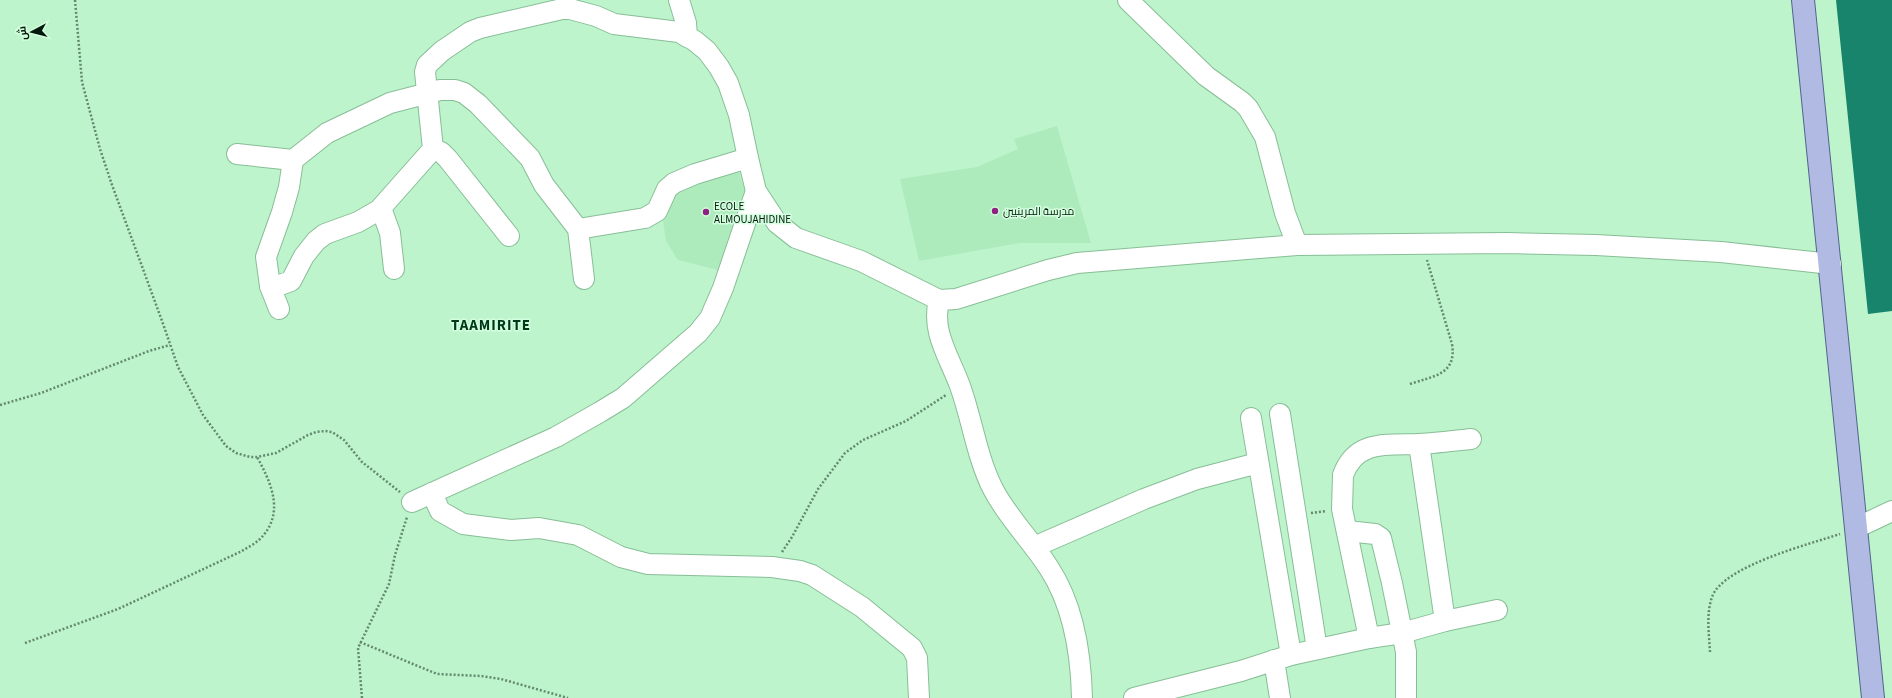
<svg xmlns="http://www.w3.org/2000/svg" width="1892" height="698" viewBox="0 0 1892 698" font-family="'Source Sans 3',Cairo,sans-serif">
	<rect width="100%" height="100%" fill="#bdf4cc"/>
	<g fill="#adebbd">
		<polygon points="1057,126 1091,243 1020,243 919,261 900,179 977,167 1018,149 1014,139"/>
		<polygon points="738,169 749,204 722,271 678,260 666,241 663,221 675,191"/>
	</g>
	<polygon fill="#19846c" points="1836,0 1892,0 1892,311 1868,314"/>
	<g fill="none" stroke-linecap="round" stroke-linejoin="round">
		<g stroke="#88be97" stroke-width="22">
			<g id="minor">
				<polyline points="679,0 686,23 687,37"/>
				<polyline points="1128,0 1206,76 1242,102 1248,108 1265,137 1285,213 1297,245"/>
				<polyline points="433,149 441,152 448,159 509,236"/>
				<polyline points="237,154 293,160 327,133 390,103 440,90 455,90 464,93 478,104 530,158 544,185 578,229 584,279"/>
				<polyline points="381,208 390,233 394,269"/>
				<polyline points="578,229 645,218 657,211 667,189 674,183 695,174 748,158"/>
				<polyline points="270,286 277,286 291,281 304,256 316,241 325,234 358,222 379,210 433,149 425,72 427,65 442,51 470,32 480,28 562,9 570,9 596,16 614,24 679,32 695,41 707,51 719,67 728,83 739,115 748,158 756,191 777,223 796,238 861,261 939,300 956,299 1048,270 1077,263 1297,245 1507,243 1596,245 1721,252 1831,264"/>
				<path d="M939 300C931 332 949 356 960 386 972 419 977 458 993 489 1008 518 1032 541 1049 568 1074 606 1081 653 1082 698"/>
				<polyline points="279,309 270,286 266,257 282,212 289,187 293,160"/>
				<polyline points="1280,414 1317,649"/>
				<polyline points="1251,418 1291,655"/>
				<polyline points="1419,444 1445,621"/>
				<polyline points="432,493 440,511 463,524 511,530 539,528 578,535 621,557 648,564 772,567 800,571 812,575 862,607 912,648 917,658 919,698"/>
				<polyline points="412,502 556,437 600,412 623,398 698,333 710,318 723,288 756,191"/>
				<polyline points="1856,528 1892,511"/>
				<polyline points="1347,531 1375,534 1381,538 1392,583 1406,652 1406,698"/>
				<polyline points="1034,547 1144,499 1197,479 1258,463"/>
				<path d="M1369 638 1342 509 1343 475C1356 439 1389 445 1419 444 1436 443 1453 441 1471 439"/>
				<polyline points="1274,660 1280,698"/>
				<polyline points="1134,698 1241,671 1291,655 1369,638 1402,633 1445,621 1497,610"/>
			</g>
		</g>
		<g stroke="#52648b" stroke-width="24">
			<polyline id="major" points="1803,0 1873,698"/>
		</g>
		<g stroke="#63896e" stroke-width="2.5" stroke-dasharray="2 2" stroke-linecap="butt">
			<polyline points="75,0 82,82 100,149 112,185 161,318 178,367 203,415 226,446 236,453 250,457 257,457 276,453 308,435 316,432 325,431 332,432 344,440 362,462 400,492"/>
			<path d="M1410 384C1433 376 1457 375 1452 344L1427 260"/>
			<polyline points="0,405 41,393 149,351 170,345"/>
			<polyline points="1311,513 1326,511"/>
			<polyline points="782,552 792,537 818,489 845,453 863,440 906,421 946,395"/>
			<polyline points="360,642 437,674 481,676 501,679 568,698"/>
			<path d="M25 643 118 609 242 551C248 547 255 544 260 539 285 514 272 484 257 457"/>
			<path d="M1710 652C1709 634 1706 614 1712 597 1723 566 1810 544 1840 534"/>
			<polyline points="362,698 358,648 389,584 395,555 407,517"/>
		</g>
		<use href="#minor" stroke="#fff" stroke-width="20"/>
		<use href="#major" stroke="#b0bae3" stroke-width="22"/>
	</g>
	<g fill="#8f2183" stroke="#d3ffde" stroke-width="1.5">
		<circle cx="995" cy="211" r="4"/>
		<circle cx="706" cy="212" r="4"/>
	</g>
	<g text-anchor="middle" stroke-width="3" stroke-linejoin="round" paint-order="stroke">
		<g font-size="11" fill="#051a0c" stroke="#d3ffde" text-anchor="start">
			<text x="714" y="210">ECOLE<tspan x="714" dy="13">ALMOUJAHIDINE</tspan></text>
			<text x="1003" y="215">مدرسة المرينيين</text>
		</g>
		<g font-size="15" font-weight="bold" letter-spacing="1" fill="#00391a" stroke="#d3ffde">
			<text x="491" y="330">TAAMIRITE</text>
		</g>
	</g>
	<g transform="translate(32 32) rotate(263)" stroke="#d3ffde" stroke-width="3" paint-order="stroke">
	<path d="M0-3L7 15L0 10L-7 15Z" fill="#051a0c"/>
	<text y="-6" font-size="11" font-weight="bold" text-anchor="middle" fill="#051a0c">ش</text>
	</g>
</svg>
